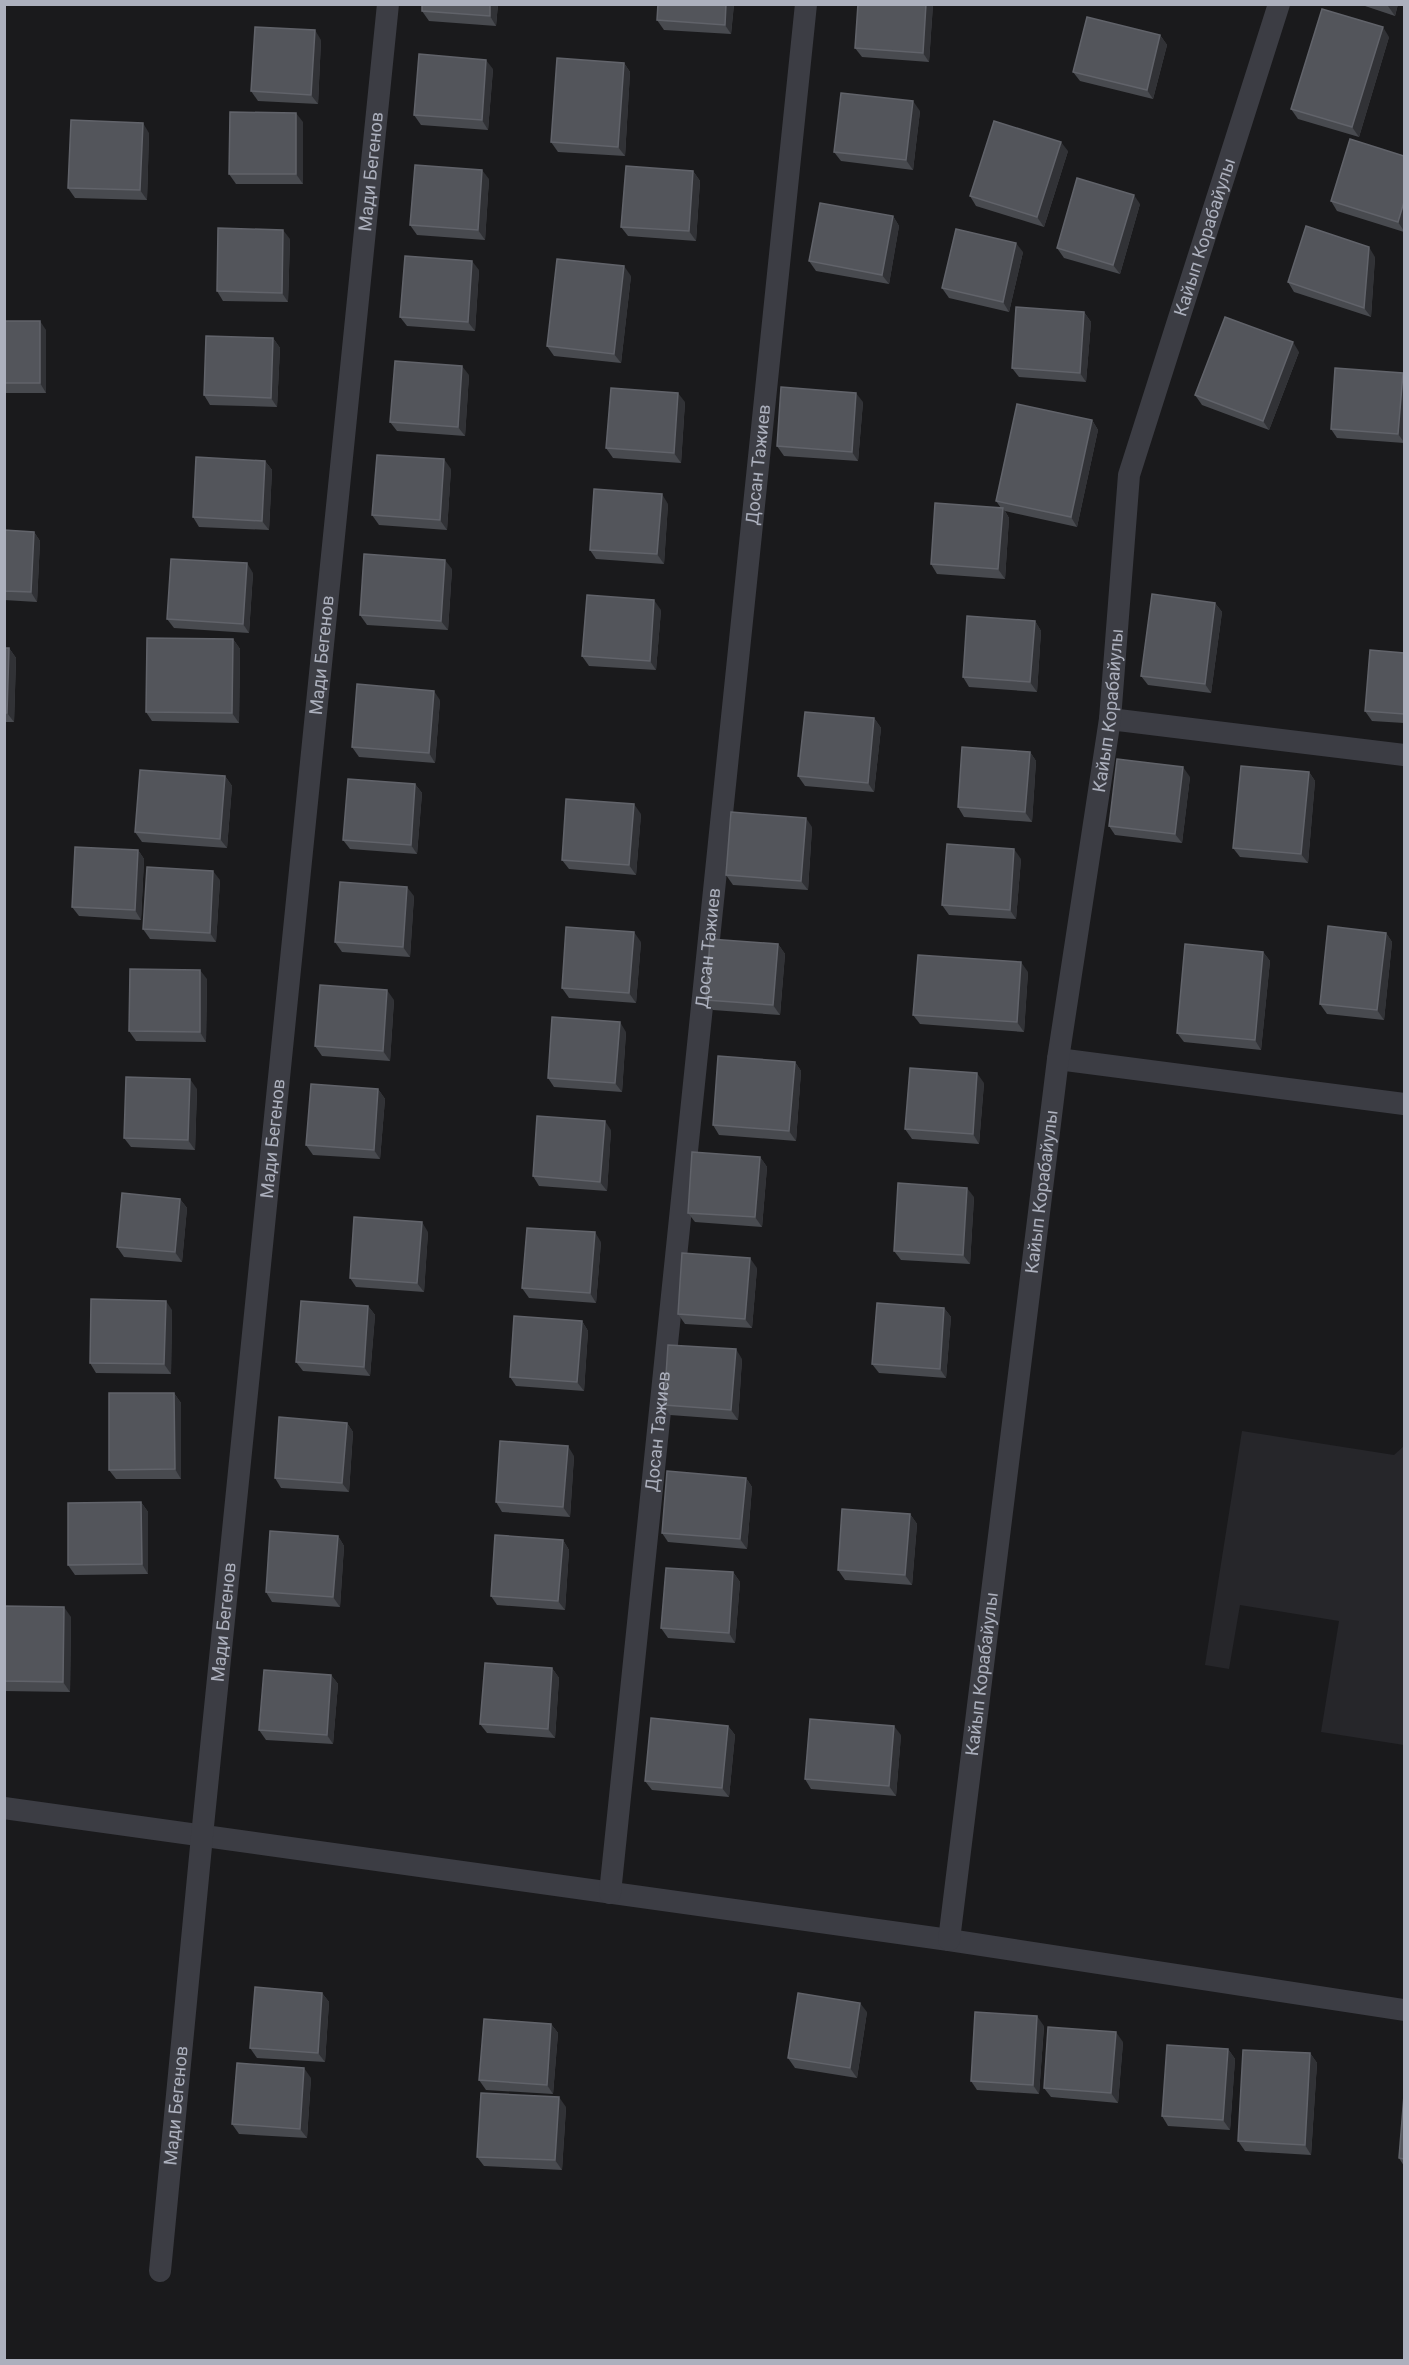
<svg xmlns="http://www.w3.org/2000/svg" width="1409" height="2365" viewBox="0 0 1409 2365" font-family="Roboto,sans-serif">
	<rect width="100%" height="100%" fill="#1a1a1c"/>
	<polygon fill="#26262a" points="1242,1431 1394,1455 1404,1446 1404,1745 1321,1732 1339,1621 1240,1605 1229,1669 1205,1665"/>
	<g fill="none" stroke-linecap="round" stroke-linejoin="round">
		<g stroke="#3c3d44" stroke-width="22">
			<polyline points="1110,719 1404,755"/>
			<polyline points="1058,1059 1404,1104"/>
			<polyline points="4,1808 949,1940 1404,2010"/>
			<path id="s1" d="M610 1893 806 4"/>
			<path id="s2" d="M949 1940 1058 1059 1110 719 1129 475 1279 4"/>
			<path id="s3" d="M160 2271 202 1836 388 4"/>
		</g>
	</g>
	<g fill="#484a4f">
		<polygon points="422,4 498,4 496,26 429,21 422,11"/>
		<polygon points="734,4 731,34 664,30 657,20"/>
		<polygon points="858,4 933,4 929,62 862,57 855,48"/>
		<polygon points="1359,4 1398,4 1395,16"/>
		<polygon points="1160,35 1167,45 1153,99 1080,81 1073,72"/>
		<polygon points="1389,37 1359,137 1298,119 1291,109"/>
		<polygon points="321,40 318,104 258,101 251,91"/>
		<polygon points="624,63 630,72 625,156 558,152 551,142"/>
		<polygon points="493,69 488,130 421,125 414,115"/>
		<polygon points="920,111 913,170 841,161 834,152"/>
		<polygon points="303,122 303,184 236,184 229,174"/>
		<polygon points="149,133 147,200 75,198 68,188"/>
		<polygon points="1068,151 1044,227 976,206 970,196"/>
		<polygon points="1404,156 1404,232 1337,211 1331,201"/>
		<polygon points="693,171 700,181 696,241 628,236 621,227"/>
		<polygon points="489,179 485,240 417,235 410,225"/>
		<polygon points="1140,204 1120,274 1064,258 1057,248"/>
		<polygon points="893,216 899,226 889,284 816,271 809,261"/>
		<polygon points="290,239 288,302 223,301 217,291"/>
		<polygon points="1023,252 1009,312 949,298 942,288"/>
		<polygon points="1375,257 1371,317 1294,292 1288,282"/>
		<polygon points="479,270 475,331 407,326 400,317"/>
		<polygon points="631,276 621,363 554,356 547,346"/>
		<polygon points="1084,312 1091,322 1086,382 1019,377 1012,368"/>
		<polygon points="4,321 46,330 46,393 4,393"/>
		<polygon points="273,338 280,348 277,407 210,405 204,395"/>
		<polygon points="1299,352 1269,430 1202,405 1195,395"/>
		<polygon points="469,375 465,436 397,431 390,422"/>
		<polygon points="1404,375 1404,443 1337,438 1331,429"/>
		<polygon points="685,402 681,463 613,458 606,448"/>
		<polygon points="863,402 858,461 784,456 777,446"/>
		<polygon points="1092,420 1098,430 1077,527 1005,511 1009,518 1005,579 937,574 931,564 1001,508 996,501"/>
		<polygon points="265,461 272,470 269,530 199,527 193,517"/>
		<polygon points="451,469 447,530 379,525 372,515"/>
		<polygon points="668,504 664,564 596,559 590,550"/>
		<polygon points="4,530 34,532 40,541 37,602 4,600"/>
		<polygon points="452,569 448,630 367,625 360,615"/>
		<polygon points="253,573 249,633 174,628 167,619"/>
		<polygon points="1215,603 1222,612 1211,693 1148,685 1141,676"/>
		<polygon points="661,610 656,670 589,666 582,656"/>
		<polygon points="1035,621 1041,631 1037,692 969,687 963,677"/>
		<polygon points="233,639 240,649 239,723 152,721 146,712"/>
		<polygon points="4,648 9,648 16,658 14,722 4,722"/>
		<polygon points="1404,653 1404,723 1372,721 1365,711"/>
		<polygon points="440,700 435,763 359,757 352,747"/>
		<polygon points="874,718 881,728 874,792 805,786 798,776"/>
		<polygon points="1030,752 1036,761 1032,822 964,817 958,807"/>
		<polygon points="1309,772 1315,781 1308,863 1240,857 1233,848"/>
		<polygon points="225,776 232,786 227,848 142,842 135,832"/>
		<polygon points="1190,777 1182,843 1115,835 1109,826"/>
		<polygon points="415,784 422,793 417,854 350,849 343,840"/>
		<polygon points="641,814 636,875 569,869 562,860"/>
		<polygon points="812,827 808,890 733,885 726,875"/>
		<polygon points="138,850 144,859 141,920 79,916 72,907"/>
		<polygon points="1021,859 1016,919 949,915 942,905"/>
		<polygon points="220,880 216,942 150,939 143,929"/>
		<polygon points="414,896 410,957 342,952 335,942"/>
		<polygon points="1386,933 1392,942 1384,1020 1327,1014 1320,1004"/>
		<polygon points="641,942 636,1003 569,998 562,988"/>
		<polygon points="778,944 785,954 780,1015 713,1010 706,1000"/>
		<polygon points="1263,952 1270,961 1261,1050 1184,1042 1177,1033"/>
		<polygon points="1028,972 1024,1032 920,1024 913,1015"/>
		<polygon points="207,979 206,1042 136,1041 129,1031"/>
		<polygon points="394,1000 390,1061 322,1056 315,1046"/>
		<polygon points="626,1032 622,1092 554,1087 548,1078"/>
		<polygon points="795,1062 801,1071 796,1141 719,1135 713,1125"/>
		<polygon points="984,1083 979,1144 912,1139 905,1129"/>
		<polygon points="197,1089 195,1150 131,1147 124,1138"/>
		<polygon points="378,1089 385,1099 380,1159 313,1155 306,1145"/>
		<polygon points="611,1130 607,1191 539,1186 533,1176"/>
		<polygon points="760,1157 767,1167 762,1227 695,1222 688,1213"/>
		<polygon points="974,1197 970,1264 901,1260 894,1251"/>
		<polygon points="180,1199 187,1208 182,1262 124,1257 117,1247"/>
		<polygon points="428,1232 424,1292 356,1287 350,1278"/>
		<polygon points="601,1242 596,1303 529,1298 522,1288"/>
		<polygon points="757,1268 752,1328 685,1324 678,1314"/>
		<polygon points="368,1306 375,1315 370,1376 303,1371 296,1362"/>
		<polygon points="944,1308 951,1317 946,1378 879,1373 872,1364"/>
		<polygon points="172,1310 171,1374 96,1373 90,1363"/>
		<polygon points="582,1321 588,1331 584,1391 516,1386 510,1377"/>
		<polygon points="742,1359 738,1420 670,1415 664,1405"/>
		<polygon points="174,1393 181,1403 181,1479 116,1479 109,1470"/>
		<polygon points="347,1423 353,1432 349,1492 281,1488 275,1478"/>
		<polygon points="574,1456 570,1517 502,1512 496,1502"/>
		<polygon points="746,1478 752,1487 747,1549 668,1542 662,1533"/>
		<polygon points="141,1502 148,1512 148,1574 75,1575 68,1565"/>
		<polygon points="910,1514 917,1524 912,1585 845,1580 838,1570"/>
		<polygon points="338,1536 344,1546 340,1607 272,1602 266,1592"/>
		<polygon points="563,1540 569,1550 565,1610 497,1605 491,1596"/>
		<polygon points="733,1572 740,1582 735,1643 668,1638 661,1628"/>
		<polygon points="4,1606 71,1617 70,1692 4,1691"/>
		<polygon points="552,1668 559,1678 555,1738 487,1733 480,1724"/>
		<polygon points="331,1675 338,1684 333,1744 266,1740 259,1730"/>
		<polygon points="728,1726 735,1735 729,1797 652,1790 645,1781"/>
		<polygon points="901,1735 896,1796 811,1789 805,1779"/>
		<polygon points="322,1993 329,2002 325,2062 257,2058 250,2048"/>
		<polygon points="867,2012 857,2078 795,2068 788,2058"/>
		<polygon points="551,2024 558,2033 553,2094 486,2090 479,2080"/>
		<polygon points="1044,2026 1039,2094 977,2090 971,2081"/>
		<polygon points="1123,2042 1118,2103 1051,2097 1044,2088"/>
		<polygon points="1228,2049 1235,2059 1230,2130 1168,2126 1162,2116"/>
		<polygon points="1310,2053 1317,2063 1311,2155 1245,2151 1238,2141"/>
		<polygon points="311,2078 307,2138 239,2134 232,2124"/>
		<polygon points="1404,2095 1404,2166 1399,2158"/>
		<polygon points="566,2107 562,2170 484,2166 477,2157"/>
	</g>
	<g fill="#313236">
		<polygon points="490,4 498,4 496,26 490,16"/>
		<polygon points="726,4 734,4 731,34 725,25"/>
		<polygon points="926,4 933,4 929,62 923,53"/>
		<polygon points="1389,4 1398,4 1395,16 1388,6"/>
		<polygon points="1383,27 1389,37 1359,137 1352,127"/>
		<polygon points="315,30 321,40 318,104 311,95"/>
		<polygon points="1160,35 1167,45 1153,99 1147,90"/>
		<polygon points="486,60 493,69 488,130 482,120"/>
		<polygon points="624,63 630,72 625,156 618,147"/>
		<polygon points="913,101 920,111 913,170 906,160"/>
		<polygon points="296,113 303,122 303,184 296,174"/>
		<polygon points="143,123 149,133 147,200 140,190"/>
		<polygon points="1061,142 1068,151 1044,227 1037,217"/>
		<polygon points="482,170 489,179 485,240 478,230"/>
		<polygon points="693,171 700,181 696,241 689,231"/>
		<polygon points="1134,195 1140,204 1120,274 1113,265"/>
		<polygon points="1404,202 1404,231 1398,222"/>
		<polygon points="893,216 899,226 889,284 882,275"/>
		<polygon points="283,230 290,239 288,302 282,293"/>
		<polygon points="1016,243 1023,252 1009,312 1003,302"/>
		<polygon points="1369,247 1375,257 1371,317 1364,308"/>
		<polygon points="472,261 479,270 475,331 468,322"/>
		<polygon points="624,266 631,276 621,363 614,354"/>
		<polygon points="1084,312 1091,322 1086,382 1080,373"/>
		<polygon points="40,321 46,330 46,393 40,383"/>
		<polygon points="273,338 280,348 277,407 271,398"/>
		<polygon points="1293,342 1299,352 1269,430 1263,421"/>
		<polygon points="462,366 469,375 465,436 458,427"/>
		<polygon points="1403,373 1404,375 1404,442 1398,434"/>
		<polygon points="678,393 685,402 681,463 674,453"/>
		<polygon points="856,393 863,402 858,461 852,452"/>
		<polygon points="1092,420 1098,430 1077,527 1071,517"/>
		<polygon points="444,459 451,469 447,530 440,520"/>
		<polygon points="265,461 272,470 269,530 262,521"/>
		<polygon points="662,494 668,504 664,564 657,554"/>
		<polygon points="1003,508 1009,518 1005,579 998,569"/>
		<polygon points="34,532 40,541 37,602 31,592"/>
		<polygon points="445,560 452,569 448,630 441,621"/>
		<polygon points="247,563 253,573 249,633 243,624"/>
		<polygon points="654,600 661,610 656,670 650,661"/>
		<polygon points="1215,603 1222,612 1211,693 1205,684"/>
		<polygon points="1035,621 1041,631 1037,692 1030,682"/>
		<polygon points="233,639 240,649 239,723 232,713"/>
		<polygon points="9,648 16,658 14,722 7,713"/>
		<polygon points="434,691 440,700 435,763 429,753"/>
		<polygon points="874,718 881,728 874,792 868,783"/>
		<polygon points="1030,752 1036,761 1032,822 1025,812"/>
		<polygon points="1183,767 1190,777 1182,843 1175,834"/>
		<polygon points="1309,772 1315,781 1308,863 1301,854"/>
		<polygon points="225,776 232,786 227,848 220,839"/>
		<polygon points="415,784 422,793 417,854 411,845"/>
		<polygon points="634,804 641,814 636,875 629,865"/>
		<polygon points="806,818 812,827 808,890 801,881"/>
		<polygon points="1014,849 1021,859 1016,919 1010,910"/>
		<polygon points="138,850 144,859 141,920 135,910"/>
		<polygon points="213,871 220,880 216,942 210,933"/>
		<polygon points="407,887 414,896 410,957 403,947"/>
		<polygon points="634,932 641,942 636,1003 629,993"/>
		<polygon points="1386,933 1392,942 1384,1020 1377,1010"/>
		<polygon points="778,944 785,954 780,1015 773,1005"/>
		<polygon points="1263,952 1270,961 1261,1050 1255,1040"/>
		<polygon points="1021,962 1028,972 1024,1032 1017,1022"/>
		<polygon points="200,970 207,979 206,1042 200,1032"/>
		<polygon points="387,990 394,1000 390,1061 383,1051"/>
		<polygon points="620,1022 626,1032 622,1092 615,1083"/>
		<polygon points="795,1062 801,1071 796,1141 789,1131"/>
		<polygon points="977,1073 984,1083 979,1144 973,1134"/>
		<polygon points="190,1079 197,1089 195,1150 188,1140"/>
		<polygon points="378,1089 385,1099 380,1159 374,1150"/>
		<polygon points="605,1121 611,1130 607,1191 600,1182"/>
		<polygon points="760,1157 767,1167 762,1227 755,1217"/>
		<polygon points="967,1188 974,1197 970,1264 963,1255"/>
		<polygon points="180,1199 187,1208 182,1262 175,1252"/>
		<polygon points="422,1222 428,1232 424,1292 417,1283"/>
		<polygon points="595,1232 601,1242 596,1303 590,1293"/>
		<polygon points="750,1258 757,1268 752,1328 745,1319"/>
		<polygon points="166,1301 172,1310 171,1374 164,1364"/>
		<polygon points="368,1306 375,1315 370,1376 364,1367"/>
		<polygon points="944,1308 951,1317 946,1378 940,1369"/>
		<polygon points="582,1321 588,1331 584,1391 577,1382"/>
		<polygon points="736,1349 742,1359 738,1420 731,1410"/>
		<polygon points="174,1393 181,1403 181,1479 175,1469"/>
		<polygon points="347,1423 353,1432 349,1492 342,1483"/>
		<polygon points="568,1446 574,1456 570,1517 563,1507"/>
		<polygon points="746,1478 752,1487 747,1549 740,1539"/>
		<polygon points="141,1502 148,1512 148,1574 142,1564"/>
		<polygon points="910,1514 917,1524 912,1585 905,1575"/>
		<polygon points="338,1536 344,1546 340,1607 333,1597"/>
		<polygon points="563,1540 569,1550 565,1610 558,1601"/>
		<polygon points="733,1572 740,1582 735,1643 729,1633"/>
		<polygon points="64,1607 71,1617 70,1692 63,1682"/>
		<polygon points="552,1668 559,1678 555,1738 548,1729"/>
		<polygon points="331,1675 338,1684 333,1744 327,1735"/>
		<polygon points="728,1726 735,1735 729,1797 722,1788"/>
		<polygon points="894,1726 901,1735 896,1796 889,1786"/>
		<polygon points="322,1993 329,2002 325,2062 318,2053"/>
		<polygon points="860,2003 867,2012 857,2078 850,2068"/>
		<polygon points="1037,2016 1044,2026 1039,2094 1033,2085"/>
		<polygon points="551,2024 558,2033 553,2094 547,2085"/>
		<polygon points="1116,2032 1123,2042 1118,2103 1111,2093"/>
		<polygon points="1228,2049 1235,2059 1230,2130 1223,2120"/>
		<polygon points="1310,2053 1317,2063 1311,2155 1305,2145"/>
		<polygon points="304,2068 311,2078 307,2138 300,2129"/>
		<polygon points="559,2097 566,2107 562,2170 555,2160"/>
	</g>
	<g fill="#53555b" stroke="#61636a" stroke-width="1.5">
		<polygon points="422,4 490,4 490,16 422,11"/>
		<polygon points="658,4 726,4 725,25 657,20"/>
		<polygon points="858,4 926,4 923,53 855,48"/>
		<polygon points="1322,9 1383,27 1352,127 1291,109"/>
		<polygon points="1087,17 1160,35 1147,90 1073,72"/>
		<polygon points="255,27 315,30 311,95 251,91"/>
		<polygon points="419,54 486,60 482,120 414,115"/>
		<polygon points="557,58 624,63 618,147 551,142"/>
		<polygon points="841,93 913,101 906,160 834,152"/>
		<polygon points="230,112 296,113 296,174 229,174"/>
		<polygon points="71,120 143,123 140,190 68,188"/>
		<polygon points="994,121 1061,142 1037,217 970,196"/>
		<polygon points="1350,139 1404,156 1404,202 1398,222 1331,201"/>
		<polygon points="415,165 482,170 478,230 410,225"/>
		<polygon points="626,166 693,171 689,231 621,227"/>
		<polygon points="1077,178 1134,195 1113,265 1057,248"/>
		<polygon points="820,203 893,216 882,275 809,261"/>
		<polygon points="1306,226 1369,247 1364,308 1288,282"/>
		<polygon points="218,228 283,230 282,293 217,291"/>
		<polygon points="956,229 1016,243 1003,302 942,288"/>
		<polygon points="405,256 472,261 468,322 400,317"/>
		<polygon points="557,259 624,266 614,354 547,346"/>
		<polygon points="1016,307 1084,312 1080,373 1012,368"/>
		<polygon points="1225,317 1293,342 1263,421 1195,395"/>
		<rect x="4" y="321" width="36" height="62"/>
		<polygon points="206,336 273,338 271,398 204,395"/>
		<polygon points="395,361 462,366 458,427 390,422"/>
		<polygon points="1335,368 1403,373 1398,434 1331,429"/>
		<polygon points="781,387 856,393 852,452 777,446"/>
		<polygon points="611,388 678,393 674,453 606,448"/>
		<polygon points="1017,404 1092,420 1071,517 996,501"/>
		<polygon points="377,455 444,459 440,520 372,515"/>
		<polygon points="196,457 265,461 262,521 193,517"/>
		<polygon points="594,489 662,494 657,554 590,550"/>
		<polygon points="935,503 1003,508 998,569 931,564"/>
		<polygon points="4,530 34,532 31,592 4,591"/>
		<polygon points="364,554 445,560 441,621 360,615"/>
		<polygon points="171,559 247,563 243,624 167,619"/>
		<polygon points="1152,594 1215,603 1205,684 1141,676"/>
		<polygon points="587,595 654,600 650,661 582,656"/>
		<polygon points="967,616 1035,621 1030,682 963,677"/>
		<polygon points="147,638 233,639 232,713 146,712"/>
		<polygon points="4,648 9,648 7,713 4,713"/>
		<polygon points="1370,650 1404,653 1404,714 1365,711"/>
		<polygon points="357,684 434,691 429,753 352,747"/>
		<polygon points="805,712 874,718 868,783 798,776"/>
		<polygon points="962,747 1030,752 1025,812 958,807"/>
		<polygon points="1117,759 1183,767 1175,834 1109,826"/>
		<polygon points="1241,766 1309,772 1301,854 1233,848"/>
		<polygon points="140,770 225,776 220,839 135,832"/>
		<polygon points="348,779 415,784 411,845 343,840"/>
		<polygon points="566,799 634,804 629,865 562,860"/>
		<polygon points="731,812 806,818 801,881 726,875"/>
		<polygon points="947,844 1014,849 1010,910 942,905"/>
		<polygon points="75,847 138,850 135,910 72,907"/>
		<polygon points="147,867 213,871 210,933 143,929"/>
		<polygon points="340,882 407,887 403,947 335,942"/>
		<polygon points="1328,926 1386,933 1377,1010 1320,1004"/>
		<polygon points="566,927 634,932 629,993 562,988"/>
		<polygon points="710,939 778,944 773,1005 706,1000"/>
		<polygon points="1185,944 1263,952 1255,1040 1177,1033"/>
		<polygon points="918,955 1021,962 1017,1022 913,1015"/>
		<polygon points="130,969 200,970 200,1032 129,1031"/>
		<polygon points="320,985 387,990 383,1051 315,1046"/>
		<polygon points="552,1017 620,1022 615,1083 548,1078"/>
		<polygon points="718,1056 795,1062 789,1131 713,1125"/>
		<polygon points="910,1068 977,1073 973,1134 905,1129"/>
		<polygon points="126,1077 190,1079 188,1140 124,1138"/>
		<polygon points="311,1084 378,1089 374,1150 306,1145"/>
		<polygon points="537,1116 605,1121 600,1182 533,1176"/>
		<polygon points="692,1152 760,1157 755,1217 688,1213"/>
		<polygon points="898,1183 967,1188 963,1255 894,1251"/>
		<polygon points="122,1193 180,1199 175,1252 117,1247"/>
		<polygon points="354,1217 422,1222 417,1283 350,1278"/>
		<polygon points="527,1228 595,1232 590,1293 522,1288"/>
		<polygon points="682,1253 750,1258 745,1319 678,1314"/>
		<polygon points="91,1299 166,1301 164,1364 90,1363"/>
		<polygon points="301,1301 368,1306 364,1367 296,1362"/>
		<polygon points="877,1303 944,1308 940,1369 872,1364"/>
		<polygon points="514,1316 582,1321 577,1382 510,1377"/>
		<polygon points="668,1345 736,1349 731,1410 664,1405"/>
		<polygon points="109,1393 174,1393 175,1469 109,1470"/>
		<polygon points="279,1417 347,1423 342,1483 275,1478"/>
		<polygon points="500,1441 568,1446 563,1507 496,1502"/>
		<polygon points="667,1471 746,1478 740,1539 662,1533"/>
		<polygon points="141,1502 142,1564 68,1565 68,1503"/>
		<polygon points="842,1509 910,1514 905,1575 838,1570"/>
		<polygon points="270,1531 338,1536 333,1597 266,1592"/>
		<polygon points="495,1535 563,1540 558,1601 491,1596"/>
		<polygon points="666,1568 733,1572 729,1633 661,1628"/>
		<polygon points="4,1606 64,1607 63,1682 4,1681"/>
		<polygon points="485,1663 552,1668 548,1729 480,1724"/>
		<polygon points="264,1670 331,1675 327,1735 259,1730"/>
		<polygon points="651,1718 728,1726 722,1788 645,1781"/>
		<polygon points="810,1719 894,1726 889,1786 805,1779"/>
		<polygon points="255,1987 322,1993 318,2053 250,2048"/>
		<polygon points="798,1993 860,2003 850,2068 788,2058"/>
		<polygon points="975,2012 1037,2016 1033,2085 971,2081"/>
		<polygon points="484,2019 551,2024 547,2085 479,2080"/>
		<polygon points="1048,2027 1116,2032 1111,2093 1044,2088"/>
		<polygon points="1167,2045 1228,2049 1223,2120 1162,2116"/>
		<polygon points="1243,2050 1310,2053 1305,2145 1238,2141"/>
		<polygon points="237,2063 304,2068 300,2129 232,2124"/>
		<polygon points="481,2093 559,2097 555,2160 477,2157"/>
		<polygon points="1404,2095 1404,2159 1399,2158"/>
	</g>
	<g text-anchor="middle" stroke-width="6" stroke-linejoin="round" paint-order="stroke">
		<g font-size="18" fill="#acb0bd" stroke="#151518">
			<text dy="6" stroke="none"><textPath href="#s3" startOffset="2110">Мади Бегенов</textPath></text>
			<text dy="6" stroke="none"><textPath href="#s2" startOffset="1726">Кайып Корабайулы</textPath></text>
			<text dy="6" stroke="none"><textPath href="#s1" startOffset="1436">Досан Тажиев</textPath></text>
			<text dy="6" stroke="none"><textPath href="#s3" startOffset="1624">Мади Бегенов</textPath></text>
			<text dy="6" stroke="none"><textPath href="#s2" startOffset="1240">Кайып Корабайулы</textPath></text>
			<text dy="6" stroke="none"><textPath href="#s1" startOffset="950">Досан Тажиев</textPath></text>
			<text dy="6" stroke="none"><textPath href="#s3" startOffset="1138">Мади Бегенов</textPath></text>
			<text dy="6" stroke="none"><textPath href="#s2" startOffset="754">Кайып Корабайулы</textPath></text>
			<text dy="6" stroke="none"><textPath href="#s1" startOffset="464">Досан Тажиев</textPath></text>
			<text dy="6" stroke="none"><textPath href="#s3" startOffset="652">Мади Бегенов</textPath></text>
			<text dy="6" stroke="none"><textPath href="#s2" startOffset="268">Кайып Корабайулы</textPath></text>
			<text dy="6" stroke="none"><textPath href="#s3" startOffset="166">Мади Бегенов</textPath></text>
		</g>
	</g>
	<rect width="1409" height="2365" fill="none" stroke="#acb0bd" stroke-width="12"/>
</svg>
